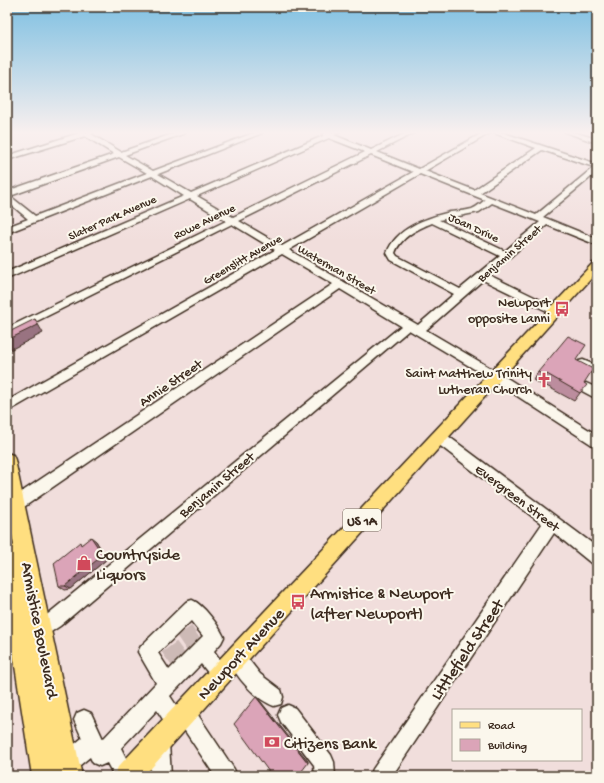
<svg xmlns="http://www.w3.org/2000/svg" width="604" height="783" viewBox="0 0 604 783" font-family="'Gochi Hand',sans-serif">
	<rect width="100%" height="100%" fill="#f1dedc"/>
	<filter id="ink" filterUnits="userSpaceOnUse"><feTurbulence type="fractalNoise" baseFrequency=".025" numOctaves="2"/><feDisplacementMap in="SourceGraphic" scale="8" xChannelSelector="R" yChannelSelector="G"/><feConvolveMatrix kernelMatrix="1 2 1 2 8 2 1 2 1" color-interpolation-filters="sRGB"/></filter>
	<g filter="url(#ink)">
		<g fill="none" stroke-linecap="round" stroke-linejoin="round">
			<g stroke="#cdbab6" stroke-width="18" stroke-dasharray="18 9" stroke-linecap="butt">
				<polyline points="184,631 195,647"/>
				<polyline points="169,647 180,662"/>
			</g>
			<g stroke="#3b2a1e" stroke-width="3">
				<g id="minor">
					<path d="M82 132H94L91 134 121 152 178 132H186L185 133 125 155 153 171 256 132H263L262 133 158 174 191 193 323 136V133C328 132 334 132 340 132L334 135 371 150 408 132H415L414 133 377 152 419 169 484 132H491L490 133 425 171 474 190 536 148 494 133 493 132H501L597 164V172L543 217 597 239V245L547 225 489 275 559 309 560 311 559 313H551L483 280 426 330 499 373 597 435V448L491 379 409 330 60 626 28 647 7 656V638L16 635 48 614 401 326 340 289 21 509 16 511 11 509 9 504 11 499 333 284 282 254 7 412V401L275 250 232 224 7 336V328L226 221 190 199 7 279V272L184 196 152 176 7 233V227L28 219 7 201V191L114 154 85 136 7 160V156ZM329 138 365 152 233 217 197 196ZM542 150 594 167 536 215 480 193ZM371 155 413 172 282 246 239 221ZM119 157 147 173 35 216 10 196ZM420 174 485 200C481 203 477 207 472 209 465 211 457 211 450 212 426 218 396 228 387 253L391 260 454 294 418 325 289 250ZM492 203 540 222 505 251 439 220 479 212ZM432 223 500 256 460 289 397 256 395 253C401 237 417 229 432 223Z"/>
					<polygon points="565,132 573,132 597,139 597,143"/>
					<polygon points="583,360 597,366 597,375 579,367 577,364 579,361"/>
					<polygon points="586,383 597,388 597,399 582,391 580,388 582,385"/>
					<polygon points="439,431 444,433 597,547 597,565 591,563 554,533 392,776 370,776 373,769 542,524 434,441 432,437 434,433"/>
					<path d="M192 600C203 604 219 626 224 637L221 643 214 651 226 668 229 674 226 680 220 683 214 680 201 664 170 696 178 708 185 703 192 706 234 769 237 776H215L183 728 176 732 169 729 157 710 121 748 135 776H114L107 763 100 766 93 763 90 757 74 770 67 773 60 770 57 763 60 756 82 738 74 720 77 713 84 710 91 713 103 739 156 683 138 652 141 646 186 602ZM191 621 203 636 169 670 158 653Z"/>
					<path d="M236 648 242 651 260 674 281 690 283 697 281 704 274 706C255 699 235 676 227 657L230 651Z"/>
					<polygon points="288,705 295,708 331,755 334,762 335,776 315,776 314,765 281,722 278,715 281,708"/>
					<polygon points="159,733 166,736 169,743 171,776 151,776 149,743 152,736"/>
				</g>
			</g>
			<g stroke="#3b2a1e" stroke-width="3">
				<g id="major">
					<polygon points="597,262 597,272 144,776 114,776 118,767 593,263"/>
					<polygon points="7,453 13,455 15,460 82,776 32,776 7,614 7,542 14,546 7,506"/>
				</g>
			</g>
			<use href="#minor" fill="#fbf7ec" fill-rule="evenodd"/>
			<use href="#major" fill="#ffdf80" fill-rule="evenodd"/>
		</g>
		<g fill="#bc8d9e" stroke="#3b2a1e">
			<polygon points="576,360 584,383 580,393 574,401 541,383 540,384 533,380 538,372"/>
			<polygon points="96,541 107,559 71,589 65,590 59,586 82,544"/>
		</g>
		<g fill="#997381" stroke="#3b2a1e">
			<polygon points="7,243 11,249 7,251"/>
			<polygon points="35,319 43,333 8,351 7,350 7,340"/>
			<polygon points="91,537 96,541 107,559 71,589 65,586"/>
			<polygon points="256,697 258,698 308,761 308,763"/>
		</g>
		<g fill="#dba4b8" stroke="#3b2a1e">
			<polygon points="35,319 38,325 7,340 7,333"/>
			<polygon points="568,336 586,345 576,360 593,369 584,383 587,385 580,393 547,374 546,376 538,372"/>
			<polygon points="91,537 103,555 65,586 59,586 54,563 80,542 81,545"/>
			<polygon points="256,697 308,763 298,776 272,776 234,724"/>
		</g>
	</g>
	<linearGradient id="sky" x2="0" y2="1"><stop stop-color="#7fc0e2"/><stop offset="0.55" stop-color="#f9f0ef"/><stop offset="1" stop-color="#f9f0ef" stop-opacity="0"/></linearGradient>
	<rect width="604" height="241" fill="url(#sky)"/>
	<defs>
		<g id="bus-bare" transform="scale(1.2)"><path d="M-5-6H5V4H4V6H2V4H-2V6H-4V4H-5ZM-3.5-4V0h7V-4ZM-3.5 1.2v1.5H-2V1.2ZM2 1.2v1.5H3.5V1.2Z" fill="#d1495b" stroke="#fbf7ec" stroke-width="2.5" paint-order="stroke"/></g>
		<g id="church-bare" transform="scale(1.2)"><path d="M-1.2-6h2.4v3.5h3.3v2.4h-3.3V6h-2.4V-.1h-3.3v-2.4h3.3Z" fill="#d1495b" stroke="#fbf7ec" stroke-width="2.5" paint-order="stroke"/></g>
		<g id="shop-bare" transform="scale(1.2)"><path d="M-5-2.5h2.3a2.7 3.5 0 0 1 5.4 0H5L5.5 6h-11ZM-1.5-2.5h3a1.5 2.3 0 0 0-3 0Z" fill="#d1495b" stroke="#fbf7ec" stroke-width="2.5" paint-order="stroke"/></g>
		<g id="bank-bare" transform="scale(1.2)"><path d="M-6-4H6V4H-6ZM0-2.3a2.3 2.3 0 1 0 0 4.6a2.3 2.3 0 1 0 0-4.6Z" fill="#d1495b" stroke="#fbf7ec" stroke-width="2.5" paint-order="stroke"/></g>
	</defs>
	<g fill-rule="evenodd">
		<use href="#bus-bare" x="562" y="309"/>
		<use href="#church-bare" x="544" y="380"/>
		<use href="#shop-bare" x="84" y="563"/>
		<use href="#bus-bare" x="298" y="602"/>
		<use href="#bank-bare" x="272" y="742"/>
	</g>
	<g text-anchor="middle" stroke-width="4" stroke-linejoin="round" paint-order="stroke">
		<g font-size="12" fill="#3b2a1e" stroke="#fbf7ec">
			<text transform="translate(112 217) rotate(-24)" y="4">Slater Park Avenue</text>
			<text transform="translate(204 221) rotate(-26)" y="4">Rowe Avenue</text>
			<text transform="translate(474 227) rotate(25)" y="4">Joan Drive</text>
			<text transform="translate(509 253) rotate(-41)" y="4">Benjamin Street</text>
			<text transform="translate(242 259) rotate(-30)" y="4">Greenslitt Avenue</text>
			<text transform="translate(337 269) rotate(30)" y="4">Waterman Street</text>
		</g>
		<rect fill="#fbf7ec" stroke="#75685c" stroke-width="1" x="343" y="509" width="38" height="22" rx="3"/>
		<g font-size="13" font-weight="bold" fill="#3b2a1e">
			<text x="362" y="525">US 1A</text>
		</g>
		<g font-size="14" fill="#3b2a1e" stroke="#fbf7ec" text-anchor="end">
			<text x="550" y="306">Newport<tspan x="550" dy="16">opposite Lanni</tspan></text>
			<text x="532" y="377">Saint Matthew Trinity<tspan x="532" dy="16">Lutheran Church</tspan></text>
		</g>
		<g font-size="14" fill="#3b2a1e" stroke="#fbf7ec">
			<text transform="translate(170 382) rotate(-34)" y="5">Annie Street</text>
			<text transform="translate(216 484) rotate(-40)" y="5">Benjamin Street</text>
			<text transform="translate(518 497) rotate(37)" y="5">Evergreen Street</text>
		</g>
		<g font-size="17" fill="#3b2a1e" stroke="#fbf7ec" text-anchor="start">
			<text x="96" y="559">Countryside<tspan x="96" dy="20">Liquors</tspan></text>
			<text x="310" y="598">Armistice &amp; Newport<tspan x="310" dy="20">(after Newport)</tspan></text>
			<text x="284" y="748">Citizens Bank</text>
		</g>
		<g font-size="17" fill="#3b2a1e" stroke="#fbf7ec">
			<text transform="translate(41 630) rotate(79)" y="6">Armistice Boulevard</text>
			<text transform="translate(466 649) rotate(-56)" y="6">Littlefield Street</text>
			<text transform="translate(240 653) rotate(-47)" y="6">Newport Avenue</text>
		</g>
	</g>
	<rect width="604" height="783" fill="none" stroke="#fbf7ec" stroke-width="24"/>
	<rect x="12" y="12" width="580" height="759" fill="none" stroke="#3b2a1e" stroke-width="1.5" filter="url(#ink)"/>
	<rect x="452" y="709" width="130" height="52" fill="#fbf7ec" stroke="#aea59a"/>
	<rect x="460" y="722" width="20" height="6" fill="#ffdf80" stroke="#aea59a"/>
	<text x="488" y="729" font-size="12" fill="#3b2a1e">Road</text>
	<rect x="460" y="739" width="20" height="12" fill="#dba4b8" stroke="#aea59a"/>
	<text x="488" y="749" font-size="12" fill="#3b2a1e">Building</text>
</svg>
